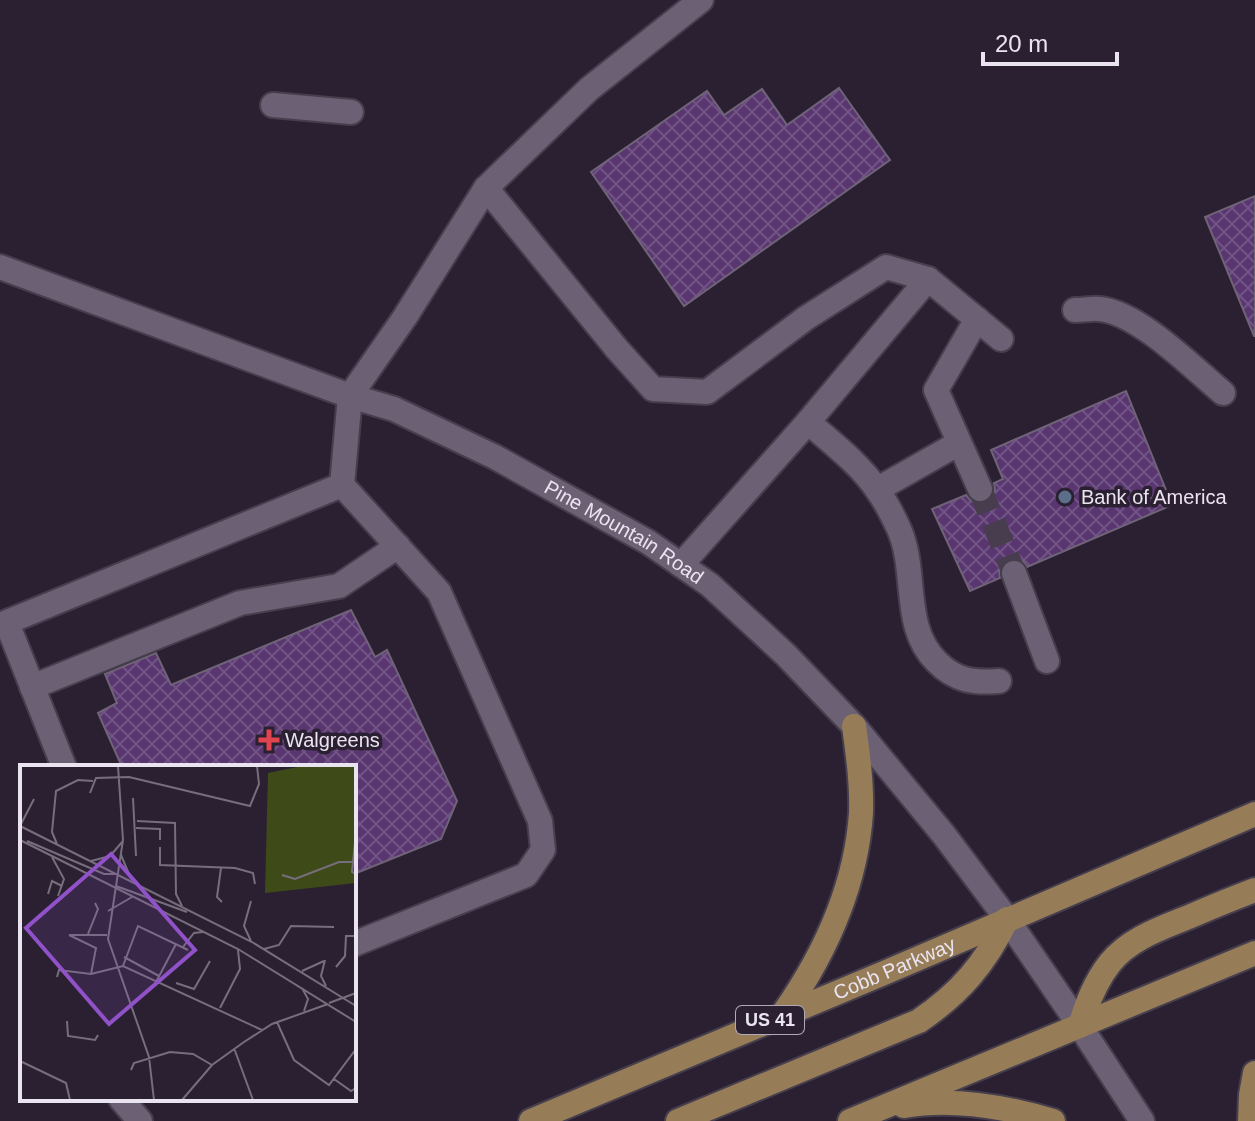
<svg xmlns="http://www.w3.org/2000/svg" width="1255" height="1121" viewBox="0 0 1255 1121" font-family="Helvetica,sans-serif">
	<defs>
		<pattern id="building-cross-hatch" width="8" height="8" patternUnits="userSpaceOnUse" patternTransform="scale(2)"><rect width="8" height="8" fill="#593670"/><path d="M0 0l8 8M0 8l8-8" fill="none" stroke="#715385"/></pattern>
	</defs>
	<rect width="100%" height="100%" fill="#2a2031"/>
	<g fill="url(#building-cross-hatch)" stroke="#6f6378" stroke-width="2">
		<polygon points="839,88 890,160 684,306 591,172 707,91 724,115 762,89 787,125"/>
		<polygon points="1255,196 1255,336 1254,336 1205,217"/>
		<polygon points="1126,391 1172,505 1027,567 1023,561 1017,558 1008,559 1003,563 999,570 1000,578 970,591 932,509 966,495 971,501 978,504 987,502 992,498 995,491 994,483 1003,479 991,450"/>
		<polygon points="351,610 375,657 387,650 457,801 441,839 354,874 354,767 122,767 98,713 117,703 105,674 156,653 171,685"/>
	</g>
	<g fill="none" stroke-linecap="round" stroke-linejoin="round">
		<polyline stroke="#473d4e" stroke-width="24" stroke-dasharray="24 12" stroke-linecap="butt" points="980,489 1014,573"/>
		<g stroke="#463e4d" stroke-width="28">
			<g id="minor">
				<polyline points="273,105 351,112"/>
				<polyline points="486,188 617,349 653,389 707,392 806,318 886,267 928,279 1001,339"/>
				<path id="s1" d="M0 267 350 396 394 409 495 457 648 542 710 585 786 655 854 726 944 835 1007 919 1080 1026 1142 1121"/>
				<path d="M1075 310C1084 310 1092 308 1100 309 1139 313 1193 368 1223 393"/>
				<polyline points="977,319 936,390 980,489"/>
				<path d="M808 422C832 443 860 464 878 491 886 502 893 516 899 529 918 572 901 627 937 662 956 681 974 683 999 681"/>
				<polyline points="342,485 439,592 540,821 543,850 526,875 354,944"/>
				<polyline points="878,489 959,443"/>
				<polyline points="681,565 808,422 928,279"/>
				<polyline points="1014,573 1047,661"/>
				<polyline points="7,623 64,767"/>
				<polyline points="0,625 342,485 350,396 405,317 486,188 589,89 701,0"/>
				<polyline points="32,687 240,603 339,586 398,546"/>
				<polyline points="121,1099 140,1121"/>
			</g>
		</g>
		<g stroke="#463e4d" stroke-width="28">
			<g id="major">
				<path d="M783 1014C825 954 856 887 861 813 862 784 858 755 854 726"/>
				<path d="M1080 1026C1087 1003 1095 982 1110 963 1130 938 1162 928 1191 916 1212 907 1234 898 1255 890"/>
				<path d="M904 1106C953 1097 1006 1107 1053 1121"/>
				<path id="s2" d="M531 1121 884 973 1255 814"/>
				<path d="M678 1121 919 1021C960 993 985 964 1007 919"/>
				<polyline points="850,1121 1255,953"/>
				<polyline points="1250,1121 1251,1095 1255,1073"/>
			</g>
		</g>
		<use href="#minor" stroke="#6b6074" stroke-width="24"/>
		<use href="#major" stroke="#967d58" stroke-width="24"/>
	</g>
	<circle fill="#5c6f8a" stroke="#2a2031" stroke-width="3" cx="1065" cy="497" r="8"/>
	<path fill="#e0444e" stroke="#2a2031" stroke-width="3" d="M265 728h8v8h8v8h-8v8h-8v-8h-8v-8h8z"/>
	<g text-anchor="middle" stroke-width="7" stroke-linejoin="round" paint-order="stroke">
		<rect fill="#2a2031" stroke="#b0a9b7" stroke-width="2" x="736" y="1006" width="68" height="28" rx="6"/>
		<g font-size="18" font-weight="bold" fill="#eae4f0">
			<text x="770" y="1026">US 41</text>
		</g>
		<g font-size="20" fill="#eae4f0" stroke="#2a2031" text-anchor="start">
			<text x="1081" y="504">Bank of America</text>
			<text x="285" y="747">Walgreens</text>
		</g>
		<g font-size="20" fill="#eae4f0" stroke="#2a2031">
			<text dy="7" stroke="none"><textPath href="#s1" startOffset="680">Pine Mountain Road</textPath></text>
			<text dy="7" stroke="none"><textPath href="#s2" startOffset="394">Cobb Parkway</textPath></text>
		</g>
	</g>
	<g transform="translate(20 765)">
		<rect width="336" height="336" fill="#2a2031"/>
		<path d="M282 1H336V118L245 128 248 8Z" fill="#3f4a19"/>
		<path fill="none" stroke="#776e7d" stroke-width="2" d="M98 1 103 75 88 174 129 292 134 335M70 28 76 13 109 12 230 41 239 19 237 1M113 33 116 91M117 56 155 58 156 129 162 141M0 61 14 34M0 61 232 177 336 241M116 63 140 64V75M336 67 332 107 336 109M0 75 218 184 336 257M7 76 84 109H96M37 79 32 67 36 26 58 15 73 16M140 82V100L215 103 233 108 235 119M101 90 111 114M32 92 44 114 38 131M71 96 90 91 103 76M201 103 197 132 202 137M262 110 275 114 319 97H332M96 121 167 147M28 129 32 116 42 121M231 136 224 161 231 176M88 146 112 132M68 169 78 144 75 138M49 170 76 183 71 209M49 170H87M163 182 174 168 183 167M244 184 259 180 271 161 314 162M104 192 139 211M305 195 301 211 306 221M103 201 118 161 168 185M316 202 325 191 326 171H336M282 206 304 196M37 212 39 205 71 209 103 201 242 265M136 217 156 179M156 218 174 224 190 196M282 223 288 234 284 246M309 238 336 228M200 243 220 204 218 185M47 256 48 271 75 275 78 270M257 257 274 295 309 320 336 284M214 283 233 335M0 296 46 318 50 335M111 305 114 298 150 287 173 289 192 300M314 314 331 326 336 323M162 335 192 300 224 277 252 259 308 239"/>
		<path fill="#9151c9" fill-opacity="0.15" stroke="#9151c9" stroke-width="4" d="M91 89 175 185 89 259 6 163Z"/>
		<rect width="336" height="336" fill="none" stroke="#eae4f0" stroke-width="4"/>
	</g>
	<path d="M983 52v12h134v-12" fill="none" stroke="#eae4f0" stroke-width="4"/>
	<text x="995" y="52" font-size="24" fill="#eae4f0" stroke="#2a2031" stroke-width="6" paint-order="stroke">20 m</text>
</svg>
